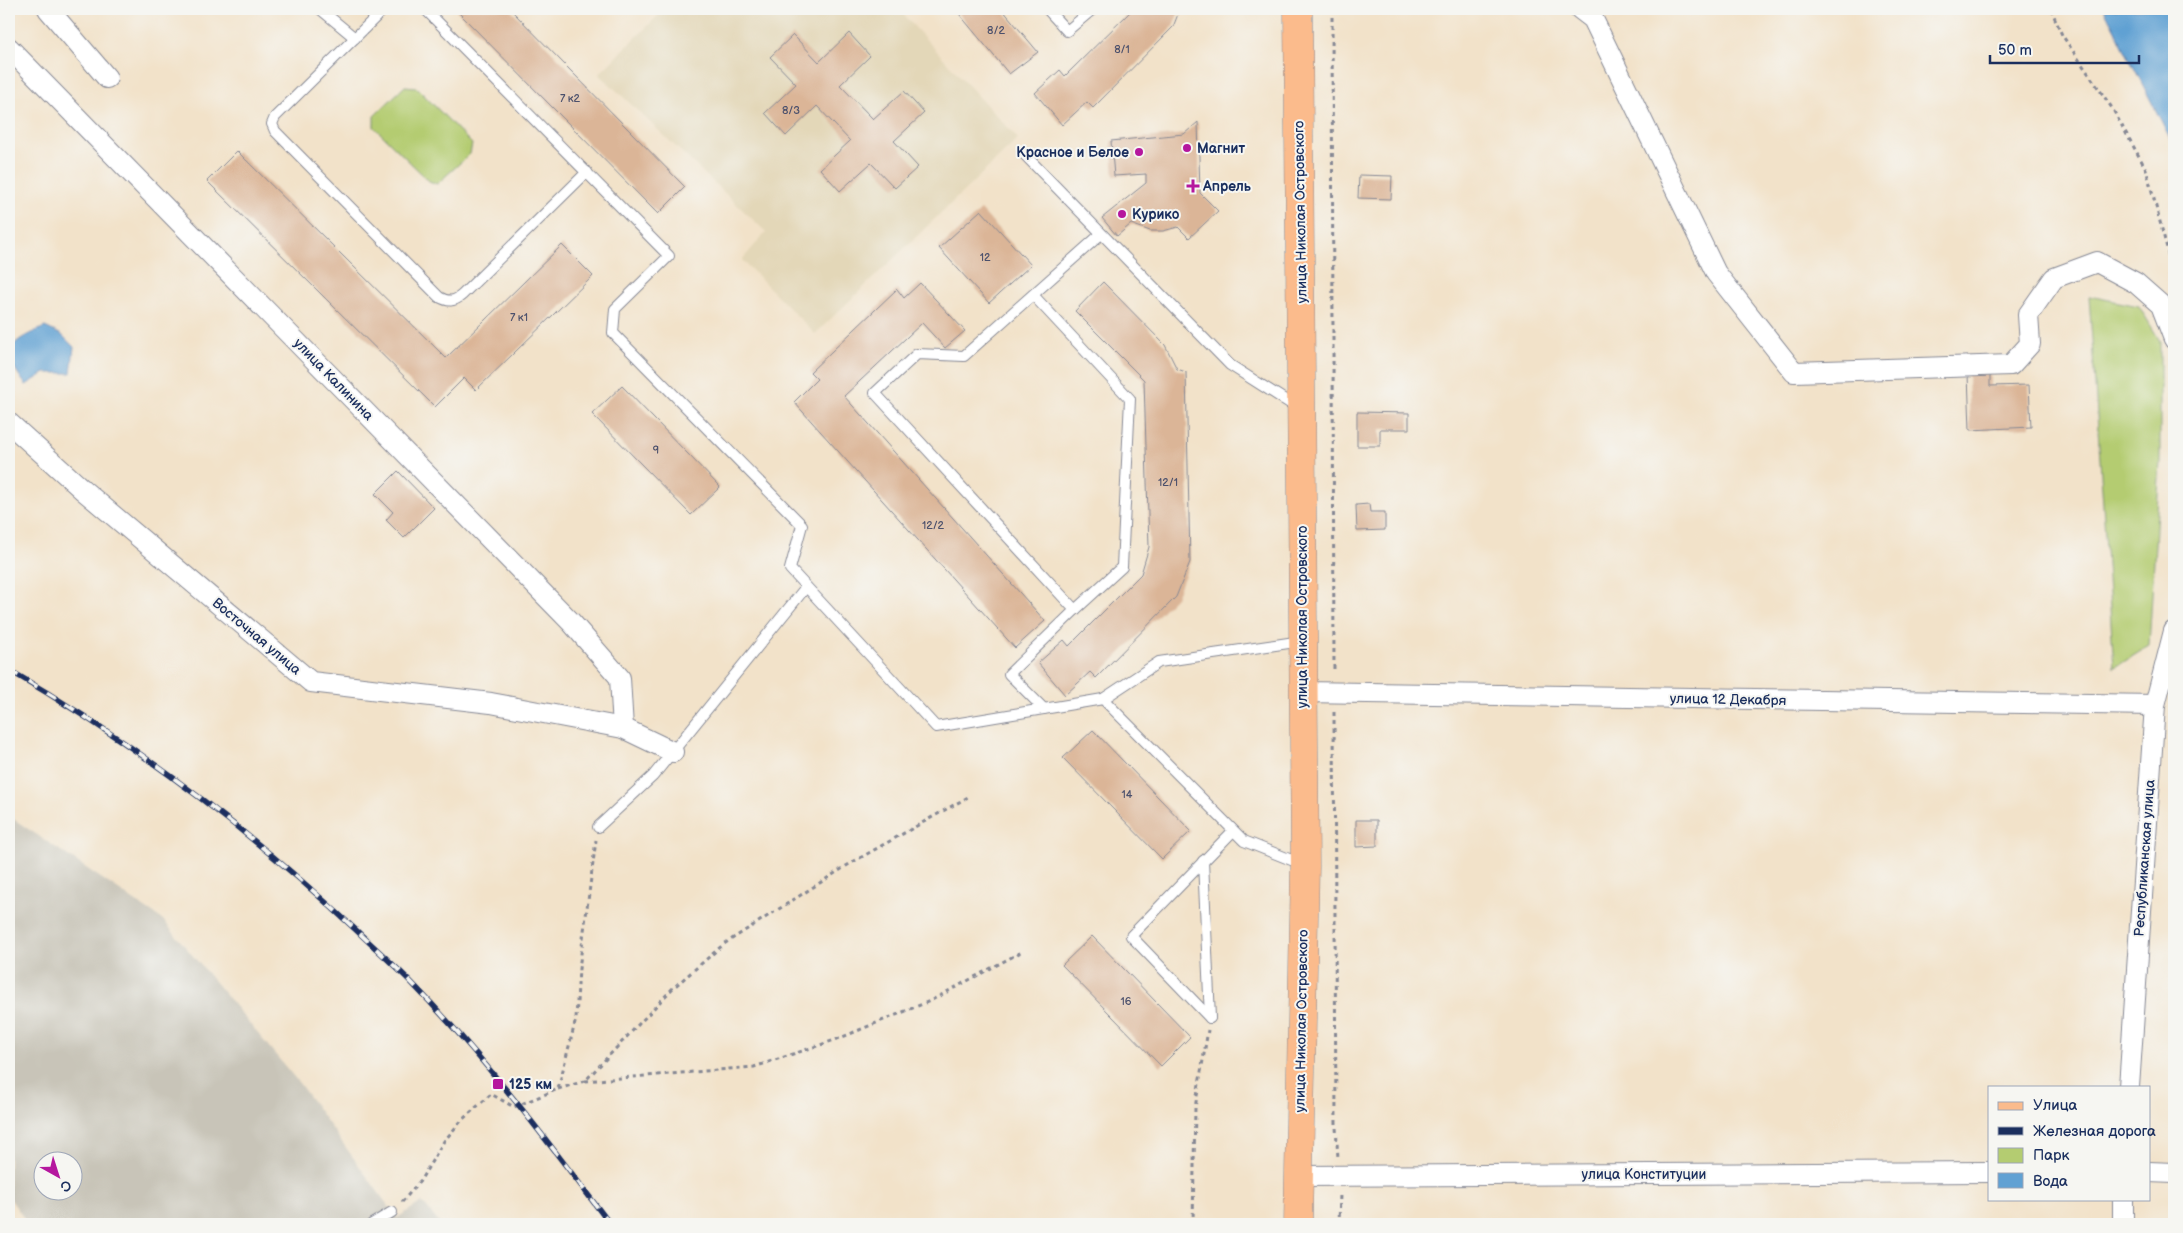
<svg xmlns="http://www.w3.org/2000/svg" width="2183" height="1233" viewBox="0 0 2183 1233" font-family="'Balsamiq Sans',sans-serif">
	<rect width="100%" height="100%" fill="#f6f6f2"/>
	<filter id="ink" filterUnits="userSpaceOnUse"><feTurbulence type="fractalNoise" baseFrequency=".02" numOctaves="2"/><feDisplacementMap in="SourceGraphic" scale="10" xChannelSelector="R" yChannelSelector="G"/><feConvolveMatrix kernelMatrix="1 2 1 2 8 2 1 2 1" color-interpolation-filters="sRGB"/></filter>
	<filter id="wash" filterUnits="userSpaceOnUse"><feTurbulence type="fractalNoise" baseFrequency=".0096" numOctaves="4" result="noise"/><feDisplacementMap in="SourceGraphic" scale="20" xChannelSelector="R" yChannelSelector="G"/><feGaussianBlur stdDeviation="1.12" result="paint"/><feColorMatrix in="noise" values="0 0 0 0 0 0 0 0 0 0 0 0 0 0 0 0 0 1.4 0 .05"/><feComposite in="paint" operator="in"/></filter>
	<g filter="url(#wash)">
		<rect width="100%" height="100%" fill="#f2e2c9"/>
		<polygon fill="#e3d7b8" points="665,9 898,9 1018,139 815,334 742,260 766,232 599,74"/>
		<path fill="#c8c4b8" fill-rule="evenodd" d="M9 816 163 920 299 1083 397 1218 422 1202 440 1224H28L9 1197ZM42 1160H72V1190H42Z"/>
		<g fill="#b4cc71" stroke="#687e68">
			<polygon points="405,86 416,87 472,144 470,154 437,184 429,181 374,127 374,116"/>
			<polygon points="2089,296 2139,306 2160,341 2160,461 2149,646 2114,668"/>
		</g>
		<g fill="#61a1d3" stroke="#3e6898">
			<polygon points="2104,9 2174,9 2174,146"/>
			<path d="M45 327 62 335 74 347 71 373H45L26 385C0 350 7 343 45 327Z"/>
		</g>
		<g id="blocks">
			<g fill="#dbb597">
				<polygon points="455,9 510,9 685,187 658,214"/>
				<polygon points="955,9 1002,9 1038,52 1009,74"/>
				<polygon points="1133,9 1180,9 1173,27 1093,108 1087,102 1062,125 1035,93 1060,70 1065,76"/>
				<polygon points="849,33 870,56 840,85 873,119 904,91 924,113 894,141 918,167 895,188 871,163 840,191 820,169 850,141 817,106 786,136 765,113 796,84 770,57 793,35 819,62"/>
				<polygon points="1198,122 1200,193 1218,211 1189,238 1178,227 1163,231 1150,231 1131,224 1117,236 1102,218 1146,183 1146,174 1114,176 1111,141 1184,134"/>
				<polygon points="237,151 446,358 562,245 593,276 476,390 464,378 435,407 207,181"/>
				<polygon points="1359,175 1392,176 1391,199 1358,198"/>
				<polygon points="981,210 1031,265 989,303 939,248"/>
				<polygon points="1103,282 1165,345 1177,369 1186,372 1190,562 1176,597 1096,678 1090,672 1065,695 1038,663 1064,640 1069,646 1141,574 1149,547 1144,380 1075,311"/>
				<polygon points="920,283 965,331 945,348 922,323 844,396 1045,621 1015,648 794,402 817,379 810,372 897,289 904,298"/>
				<polygon points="1968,374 1990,374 1990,386 2029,385 2031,427 1970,430"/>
				<polygon points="622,386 720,487 691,515 592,414"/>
				<polygon points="1357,412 1409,413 1409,429 1380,429 1380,446 1357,446"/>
				<polygon points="398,471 434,508 404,538 386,520 393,512 375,494"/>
				<polygon points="1369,504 1370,512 1385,512 1385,530 1357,531 1356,505"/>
				<polygon points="1093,730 1191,831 1162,859 1063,758"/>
				<polygon points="1356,820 1377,820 1377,846 1356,847"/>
				<polygon points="1092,936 1190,1037 1161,1066 1062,965"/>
			</g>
		</g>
	</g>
	<g filter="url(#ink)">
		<use href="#blocks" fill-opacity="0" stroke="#868894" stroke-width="1"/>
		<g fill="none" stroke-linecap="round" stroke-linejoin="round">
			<g stroke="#868894" stroke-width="12">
				<g id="service">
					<polyline points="320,9 355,38"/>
					<path d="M384 9 275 117 272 124 275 131 439 297C448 302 454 302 462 295L587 172"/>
					<polyline points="425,9 669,256 615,309 613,333 802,525 790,569 936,727 1103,699 1244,841 1304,865"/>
					<polyline points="1047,9 1067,31 1093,9"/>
					<polyline points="1022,152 1230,365 1299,409"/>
					<polyline points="1033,295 1130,399 1122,567 1075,610"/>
					<polyline points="1103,699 1159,662 1302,641"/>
					<polyline points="1044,709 1009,674 1075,610 875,393 917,354 964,356 1101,234"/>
					<polyline points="598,827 653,776 806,587"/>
					<polyline points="1203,861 1210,1018"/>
					<polyline points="1210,1018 1131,936 1233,831"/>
					<polyline points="372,1224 392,1212"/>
				</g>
			</g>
			<g stroke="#868894" stroke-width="22">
				<g id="minor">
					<polyline points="48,9 107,78"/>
					<polyline points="1580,9 1593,19 1716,273 1794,372 2011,365 2030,344 2028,315 2054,278 2097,262 2136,283 2161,305 2174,339"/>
					<polyline points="9,48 571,622 620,678 623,728"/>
					<polyline points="9,423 83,490 311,682 491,703 623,728 673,752"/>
					<polyline points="1302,692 2155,705"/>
					<polyline points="2129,1087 2155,705 2174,631"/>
					<polyline points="2149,1172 2174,1173"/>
					<polyline points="1298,1176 1989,1172"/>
					<polyline points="2123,1199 2123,1224"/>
				</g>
			</g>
			<g stroke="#868894" stroke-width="29">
				<polyline id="primary" points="1298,9 1305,866 1298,1224"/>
			</g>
			<g stroke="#868894" stroke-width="3" stroke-dasharray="4 4" stroke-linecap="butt">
				<polyline points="1332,9 1334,673"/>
				<polyline points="2051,9 2062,35 2112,108 2146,169 2168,252 2170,286"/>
				<polyline points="1334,712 1336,1127 1338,1158"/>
				<polyline points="585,1081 754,1067 835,1040 930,1001 1023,951"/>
				<polyline points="558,1089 585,1081 672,989 724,944 851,863 968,797"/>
				<polyline points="402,1202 420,1181 444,1141 462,1120 491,1094 514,1107 558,1089 576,1019 579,969 596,840"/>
				<polyline points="1193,1224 1195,1108 1208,1030"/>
				<polyline points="1339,1224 1340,1194"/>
			</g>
			<use href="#service" stroke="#fff" stroke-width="10"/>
			<use href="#minor" stroke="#fff" stroke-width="20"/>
			<use href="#primary" stroke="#fbbb8c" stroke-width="28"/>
			<g stroke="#1b2f5e" stroke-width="5.5">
				<path id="rail" d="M9 670C135 743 250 831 356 930 374 947 393 964 410 981 484 1057 547 1140 610 1224"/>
			</g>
			<use href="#rail" stroke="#f6f6f2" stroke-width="4" stroke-dasharray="11" stroke-linecap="butt"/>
		</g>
	</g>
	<g fill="#b5179e" stroke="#f6f6f2" stroke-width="2">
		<circle cx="1187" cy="148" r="5"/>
		<circle cx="1139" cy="152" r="5"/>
		<path d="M1190.5 178.5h5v5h5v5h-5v5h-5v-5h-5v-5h5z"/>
		<circle cx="1122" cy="214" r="5"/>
		<rect x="492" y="1078" width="12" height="12" rx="2.5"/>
	</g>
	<g text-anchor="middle" stroke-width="4" stroke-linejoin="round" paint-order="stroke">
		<g font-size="11" fill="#4b506c">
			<text x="996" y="34">8/2</text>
			<text x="1122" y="53">8/1</text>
			<text x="570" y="102">7 к2</text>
			<text x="791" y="114">8/3</text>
			<text x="985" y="261">12</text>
			<text x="519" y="321">7 к1</text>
			<text x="656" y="454">9</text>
			<text x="1168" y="486">12/1</text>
			<text x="933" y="529">12/2</text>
			<text x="1127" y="798">14</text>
			<text x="1126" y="1005">16</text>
		</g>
		<g font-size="14" font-weight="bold" fill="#1b2f5e" stroke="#f6f6f2" text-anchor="start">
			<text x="1197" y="153">Магнит</text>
			<text x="1129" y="157" text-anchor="end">Красное и Белое</text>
			<text x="1203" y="191">Апрель</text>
			<text x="1132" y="219">Курико</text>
			<text x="509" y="1089">125 км</text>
		</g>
		<g font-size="14" fill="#1b2f5e" stroke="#f6f6f2">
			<text transform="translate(1300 212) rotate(-91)" y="5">улица Николая Островского</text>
			<text transform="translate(334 379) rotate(46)" y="5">улица Калинина</text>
			<text transform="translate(1302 617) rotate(-90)" y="5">улица Николая Островского</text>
			<text transform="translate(257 636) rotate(40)" y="5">Восточная улица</text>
			<text transform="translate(1728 699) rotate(1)" y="5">улица 12 Декабря</text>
			<text transform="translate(2144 858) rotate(-86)" y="5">Республиканская улица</text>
			<text transform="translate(1301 1021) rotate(-89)" y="5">улица Николая Островского</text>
			<text x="1644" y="1179">улица Конституции</text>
		</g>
	</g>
	<rect width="2183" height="1233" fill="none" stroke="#f6f6f2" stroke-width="30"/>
	<rect x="1988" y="1086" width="162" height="115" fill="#f6f6f2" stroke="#9ea6b7"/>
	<rect x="1998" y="1102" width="25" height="8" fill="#fbbb8c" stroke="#9ea6b7"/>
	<text x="2033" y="1110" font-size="15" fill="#1b2f5e">Улица</text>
	<rect x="1998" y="1127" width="25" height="8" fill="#1b2f5e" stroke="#9ea6b7"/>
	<text x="2033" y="1136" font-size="15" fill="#1b2f5e">Железная дорога</text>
	<rect x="1998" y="1148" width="25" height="15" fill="#b4cc71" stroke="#9ea6b7"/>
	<text x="2033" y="1160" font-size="15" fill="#1b2f5e">Парк</text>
	<rect x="1998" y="1173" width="25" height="15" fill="#61a1d3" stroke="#9ea6b7"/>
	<text x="2033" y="1186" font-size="15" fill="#1b2f5e">Вода</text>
	<g transform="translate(58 1176) rotate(141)"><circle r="24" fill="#f6f6f2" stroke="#9ea6b7"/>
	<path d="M0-4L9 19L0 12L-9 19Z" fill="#b5179e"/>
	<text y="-8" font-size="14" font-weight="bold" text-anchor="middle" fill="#1b2f5e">С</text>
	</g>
	<path d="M1990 55v8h149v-8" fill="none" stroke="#1b2f5e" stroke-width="2.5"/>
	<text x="1998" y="55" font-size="15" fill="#1b2f5e" stroke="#f6f6f2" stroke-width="4" paint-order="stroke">50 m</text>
</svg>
